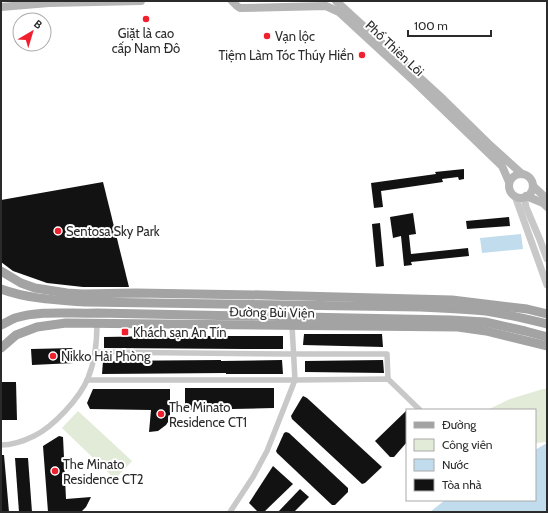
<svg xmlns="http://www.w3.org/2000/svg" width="548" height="513" viewBox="0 0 548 513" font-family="Cabin,sans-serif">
	<rect width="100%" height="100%" fill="#fff"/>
	<g fill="#e2ebd7">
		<polygon points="543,389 547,389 547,442 535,443 535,410 487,410 510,399"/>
		<polygon points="78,411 132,461 115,479 62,428"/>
	</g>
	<g fill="#c1dcec">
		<polygon points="521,234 523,249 482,253 480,238"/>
		<polygon points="547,443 547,512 430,512 445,500 535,500 535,450"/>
	</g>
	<g fill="#121212">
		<polygon points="464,169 464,179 459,180 458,177 442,179 443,182 381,191 383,207 374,208 371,183 436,174 435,172"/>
		<polygon points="103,182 129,287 83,287 47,283 13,271 1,262 1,200"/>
		<polygon points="413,213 416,234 409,235 411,254 468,248 469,256 411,262 412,265 404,266 401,236 393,238 390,217"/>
		<polygon points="509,217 510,226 467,229 466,221"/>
		<polygon points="380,223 384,266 376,267 372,224"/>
		<polygon points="304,334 382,334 383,347 303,345"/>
		<polygon points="160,336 283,336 283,349 244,349 104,348 104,337"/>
		<polygon points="74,348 74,363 32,365 31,349"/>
		<polygon points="221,360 221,361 282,360 283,374 226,374 226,373 102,374 103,361"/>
		<polygon points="383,360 384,373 305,372 305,361"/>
		<polygon points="1,382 16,382 17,420 2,420"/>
		<polygon points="185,388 274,388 274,408 185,410"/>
		<polygon points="93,389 170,389 170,419 166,425 158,431 149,432 151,410 90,409 87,403"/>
		<polygon points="303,396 307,398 382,467 365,483 362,484 292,419 291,416 301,399"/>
		<polygon points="407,410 407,442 394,457 390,457 375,441"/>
		<polygon points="286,432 289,433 348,488 348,492 335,505 332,505 277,453 276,451 284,433"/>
		<polygon points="59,436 63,437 66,499 91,497 86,507 81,512 48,512 43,446"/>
		<polygon points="1,455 4,455 9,512 1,512"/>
		<polygon points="15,458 28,458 32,512 19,512"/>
		<polygon points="273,466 293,484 264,512 258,512 249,503"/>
		<polygon points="300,489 309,497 294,512 278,512"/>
	</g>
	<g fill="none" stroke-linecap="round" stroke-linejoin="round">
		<g stroke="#c8c8c8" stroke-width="5.5">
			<polyline points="95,352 287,354 387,354 388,379"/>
			<polyline points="87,380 295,380 388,379 420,410"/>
			<path d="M1 445C12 445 24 441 34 436 53 427 80 398 88 378 95 361 97 342 97 323"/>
			<polyline points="230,512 253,477 267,451 295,380 292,325"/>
		</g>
		<g stroke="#c8c8c8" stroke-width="7">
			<polyline points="515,196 547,285"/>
			<polyline points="524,197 526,207 540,240 547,259"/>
		</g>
		<g stroke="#b5b5b5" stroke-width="8">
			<polyline points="232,1 237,6 240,8 326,6 339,12 416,83 502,166 509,182"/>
			<polyline points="336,1 443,99 491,146 522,174"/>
			<polyline points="1,7 49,3 141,1"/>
			<circle cx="521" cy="186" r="12"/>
			<polyline points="533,186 547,199"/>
			<polyline points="526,196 543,203 547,207"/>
		</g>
		<g stroke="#a3a3a3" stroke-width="9">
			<polyline points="1,271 21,283 35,288 67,293 83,294 136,293 263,295 452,300 527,309 547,314"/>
			<path d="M1 289C28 299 57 300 85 302L420 307C442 308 464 309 486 311 506 314 527 319 547 324"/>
			<path d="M1 325C6 323 10 320 15 318 41 310 70 314 97 313L451 320 485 322 525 331 547 337"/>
			<polyline points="1,348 16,335 37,327 66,323 458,327 486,331 547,346"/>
		</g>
	</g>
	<g fill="#f0202e" stroke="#fff" stroke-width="1.5">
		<circle cx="146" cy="19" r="4"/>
		<circle cx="267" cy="36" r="4"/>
		<circle cx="362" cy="55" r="4"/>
		<circle cx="58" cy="231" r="4"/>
		<rect x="121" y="328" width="8" height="8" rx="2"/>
		<circle cx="53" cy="356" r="4"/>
		<circle cx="161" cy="414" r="4"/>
		<circle cx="55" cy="471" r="4"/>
	</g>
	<g text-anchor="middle" stroke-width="4" stroke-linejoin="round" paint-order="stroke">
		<g font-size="13" fill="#2b2b2b" stroke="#fff" text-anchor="start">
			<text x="146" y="38" text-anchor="middle">Giặt là cao<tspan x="146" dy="15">cấp Nam Đô</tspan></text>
			<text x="275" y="41">Vạn lộc</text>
			<text x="354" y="60" text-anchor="end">Tiệm Làm Tóc Thúy Hiền</text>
			<text x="66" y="236">Sentosa Sky Park</text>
			<text x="133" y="337">Khách sạn An Tín</text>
			<text x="61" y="361">Nikko Hải Phòng</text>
			<text x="169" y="412">The Minato<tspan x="169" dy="15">Residence CT1</tspan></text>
			<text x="63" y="469">The Minato<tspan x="63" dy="15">Residence CT2</tspan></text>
		</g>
		<g font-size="13" fill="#2b2b2b" stroke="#fff">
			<text transform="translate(395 48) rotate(43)" y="5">Phố Thiên Lôi</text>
			<text transform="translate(272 312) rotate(1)" y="5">Đường Bùi Viện</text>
		</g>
	</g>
	<rect width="548" height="513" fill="none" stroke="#2b2b2b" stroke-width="4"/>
	<rect x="406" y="409" width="130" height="92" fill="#ffffff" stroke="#aaaaaa"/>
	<rect x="414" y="422" width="20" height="6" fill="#a3a3a3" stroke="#aaaaaa"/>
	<text x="442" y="429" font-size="12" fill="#2b2b2b">Đường</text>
	<rect x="414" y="439" width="20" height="12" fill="#e2ebd7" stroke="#aaaaaa"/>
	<text x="442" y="449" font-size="12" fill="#2b2b2b">Công viên</text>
	<rect x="414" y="459" width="20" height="12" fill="#c1dcec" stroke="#aaaaaa"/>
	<text x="442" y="469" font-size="12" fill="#2b2b2b">Nước</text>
	<rect x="414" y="479" width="20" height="12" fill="#121212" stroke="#aaaaaa"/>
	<text x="442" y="489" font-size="12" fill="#2b2b2b">Tòa nhà</text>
	<g transform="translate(32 32) rotate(38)"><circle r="19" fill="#ffffff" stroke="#aaaaaa"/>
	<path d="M0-3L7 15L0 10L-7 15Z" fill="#f0202e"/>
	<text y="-6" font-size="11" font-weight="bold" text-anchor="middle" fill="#2b2b2b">B</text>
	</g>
	<path d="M408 30v6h83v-6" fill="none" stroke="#2b2b2b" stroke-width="2"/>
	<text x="414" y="30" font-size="12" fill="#2b2b2b" stroke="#ffffff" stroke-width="3" paint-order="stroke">100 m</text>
</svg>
